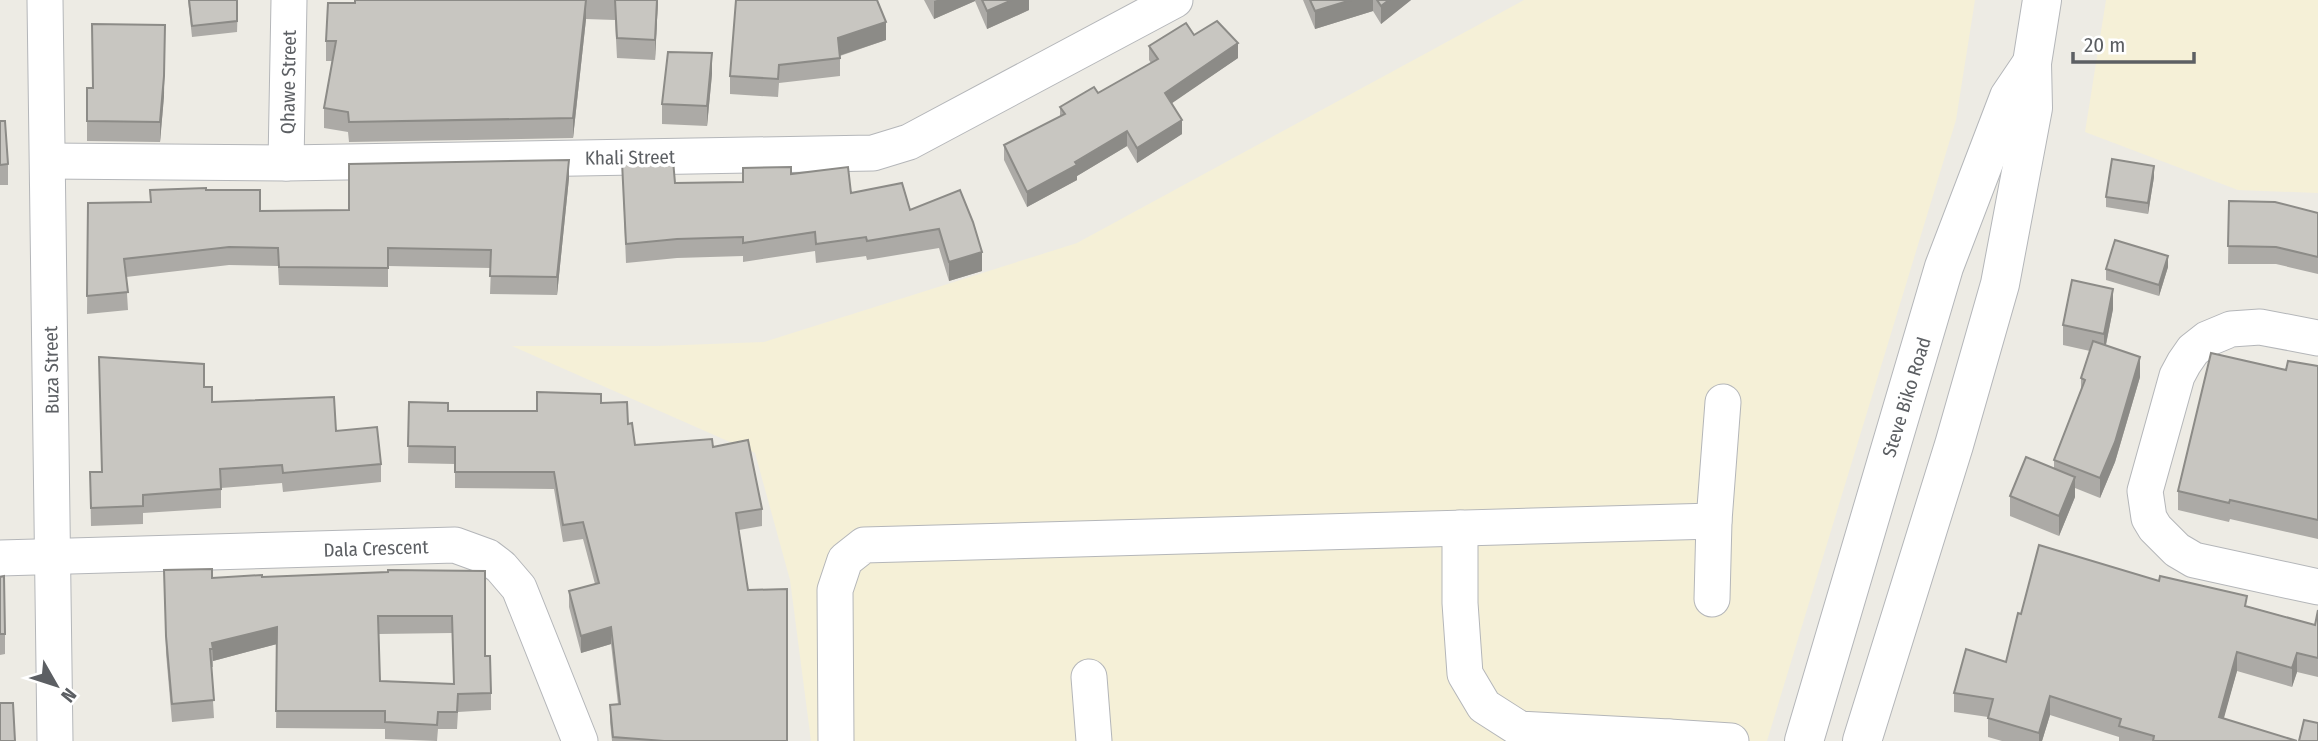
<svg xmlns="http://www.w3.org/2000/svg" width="2318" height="741" viewBox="0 0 2318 741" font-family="'Fira Sans Condensed',sans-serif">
	<rect width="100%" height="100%" fill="#edebe4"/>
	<g fill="#f5f0d7">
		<polygon points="1524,0 1975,0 1956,120 1767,741 811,741 790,580 755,453 512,346 657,346 764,342 1077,243"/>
		<polygon points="2106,0 2318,0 2318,193 2238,190 2085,132"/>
	</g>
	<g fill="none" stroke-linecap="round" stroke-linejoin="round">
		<g stroke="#b4b6b9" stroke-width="37">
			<g id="minor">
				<polyline points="45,0 55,741"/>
				<polyline points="48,161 286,163 873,153 909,142 1175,0"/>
				<polyline points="286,163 289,0"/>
				<polyline points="2318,338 2260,327 2231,329 2207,339 2193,350 2184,363 2177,376 2145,491 2149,518 2155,528 2177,550 2194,560 2318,587"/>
				<polyline points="1460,528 1460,603 1465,674 1484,706 1520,729 1669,737"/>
				<polyline points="0,558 455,545 488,557 501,567 519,588 580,741"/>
				<polyline points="1712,599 1714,521 1723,402"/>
				<polyline points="1089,677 1094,741"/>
				<polyline points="836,741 835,590 845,560 864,545 1714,521"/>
				<polyline points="1668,741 1669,737 1731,741"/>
			</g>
		</g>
		<g stroke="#b4b6b9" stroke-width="40">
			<g id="tertiary">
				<polyline points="1804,741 1944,267 2009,97 2032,63"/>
				<polyline points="1862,741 1954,445 2000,284 2033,108 2032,63 2042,0"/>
			</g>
		</g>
		<use href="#minor" stroke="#fff" stroke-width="35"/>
		<use href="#tertiary" stroke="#fff" stroke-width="38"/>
	</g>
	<g fill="#acaaa6" fill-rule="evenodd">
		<polygon points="188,0 238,0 237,32 192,37"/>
		<polygon points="355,0 658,0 655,60 617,58 615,20 586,19 573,138 349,142 348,132 324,128 324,108 332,61 326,61 326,41 355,3"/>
		<polygon points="924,0 1029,0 1029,10 987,29 975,1 934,19"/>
		<polygon points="1303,0 1411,0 1381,24 1373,11 1315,29"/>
		<polygon points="1194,35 1238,58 1171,103 1182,134 1137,163 1127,146 1077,176 1077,180 1027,207 1004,160 1004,145 1060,117 1060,107 1098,93 1151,63 1149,60 1149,46"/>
		<polygon points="886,40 840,56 840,76 779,83 778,97 730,94 730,76"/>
		<polygon points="712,74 707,126 662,124 662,104"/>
		<polygon points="87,88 164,96 160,142 87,141"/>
		<polygon points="0,121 8,164 8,185 0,185"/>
		<polygon points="622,162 675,183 743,182 791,174 910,210 960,190 982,271 949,281 939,248 867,260 866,256 816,263 815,251 743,262 743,256 677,258 626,263"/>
		<polygon points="2154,177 2148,214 2106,207 2106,197"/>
		<polygon points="569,178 557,295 490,294 491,268 388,266 388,287 279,285 278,266 229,265 126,277 128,310 87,314 88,203 150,202 206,190 260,211 349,210"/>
		<polygon points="2229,201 2318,213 2318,274 2276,264 2228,264"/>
		<polygon points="2168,267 2159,296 2106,280 2106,269"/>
		<polygon points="2113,309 2106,345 2140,377 2115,462 2100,498 2075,488 2075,497 2059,536 2010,516 2010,496 2054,469 2054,460 2081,392 2081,378 2090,351 2063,345 2063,325"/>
		<polygon points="2318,366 2318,539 2230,519 2229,522 2178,510 2178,491 2286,370"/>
		<polygon points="204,387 212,402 336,431 381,464 381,482 283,492 282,483 221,488 221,508 143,513 143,524 91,526 90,472 102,472"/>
		<polygon points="409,402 448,411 537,411 601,403 628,424 635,445 713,447 762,509 762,526 739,530 748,590 787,741 612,741 610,722 610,705 618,704 611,644 581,653 569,607 569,591 595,584 583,539 563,542 554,489 455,488 455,464 408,463"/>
		<path d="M164 570 212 578 485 571V656L491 693V710L458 712 457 729H438L437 741 385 739V729L276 728 277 644 213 661V667H211L214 718 172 722 166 653ZM452 633 454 684 380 681 379 634Z"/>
		<polygon points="0,577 5,634 5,654 0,655"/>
		<polygon points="2247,606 2315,625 2318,610 2318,677 2297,672 2292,687 2237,671 2223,719 2297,741 2119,741 2119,737 2050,715 2042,741 2002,741 1988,737 1988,717 1954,712 1954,693 2006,662 2021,614"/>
	</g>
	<g fill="#8c8b87">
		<polygon points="586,0 586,19 573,138 573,118"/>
		<polygon points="657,0 658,0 655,60 655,40"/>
		<polygon points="937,0 975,0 975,1 934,19 934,1"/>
		<polygon points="1012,0 1029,0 1029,10 987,29 987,11"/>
		<polygon points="1351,0 1373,0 1373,11 1315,29 1315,11"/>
		<polygon points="1389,0 1411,0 1381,24 1381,6"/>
		<polygon points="886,22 886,40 838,56 838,38"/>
		<polygon points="165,25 164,96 160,142 160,122"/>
		<polygon points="1238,43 1238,58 1165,108 1165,93"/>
		<polygon points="712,53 712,74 707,126 707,106"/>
		<polygon points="1182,120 1182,134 1137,163 1137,148"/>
		<polygon points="1127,131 1127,146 1077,176 1077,180 1027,207 1027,192"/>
		<polygon points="569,160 569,178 557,295 557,277"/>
		<polygon points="2154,166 2154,177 2148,214 2148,203"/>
		<polygon points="982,252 982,271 949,281 949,262"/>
		<polygon points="2168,256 2168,267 2159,296 2159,285"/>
		<polygon points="2113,289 2113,309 2104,354 2104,334"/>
		<polygon points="2140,357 2140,377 2115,462 2100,498 2100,478"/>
		<polygon points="2075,477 2075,497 2059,536 2059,516"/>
		<polygon points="277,627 277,644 213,661 212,643"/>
		<polygon points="611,627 611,644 581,653 581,636"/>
		<polygon points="2237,652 2237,671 2219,736 2219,717"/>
		<polygon points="2297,653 2297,672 2292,687 2292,668"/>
		<polygon points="2050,696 2050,715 2042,741 2039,741 2039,733"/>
	</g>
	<g fill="#c8c6c1" stroke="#8c8b87" stroke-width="2" fill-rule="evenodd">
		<polygon points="189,0 237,0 237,21 192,26"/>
		<polygon points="355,0 586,0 573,118 349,122 348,112 324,108 336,41 326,41 328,3 355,3"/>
		<polygon points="615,0 657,0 655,40 617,38"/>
		<polygon points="736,0 877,0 886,22 838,38 840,58 779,65 778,79 730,76"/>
		<polygon points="982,0 1012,0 987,11"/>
		<polygon points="1310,0 1351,0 1315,11"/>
		<polygon points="1377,0 1389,0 1381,6"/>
		<polygon points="1217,21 1238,43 1165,93 1182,120 1137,148 1127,131 1075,162 1077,165 1027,192 1004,145 1065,114 1060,107 1094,87 1098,93 1158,59 1149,46 1186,23 1194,35"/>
		<polygon points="92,24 165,25 164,76 160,122 87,121 87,88 93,88"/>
		<polygon points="668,52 712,53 707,106 662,104"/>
		<polygon points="0,121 5,121 8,164 0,165"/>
		<polygon points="2112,159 2154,166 2148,203 2106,197"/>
		<polygon points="569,160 557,277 490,276 491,250 388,248 388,268 279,267 278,248 229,247 124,259 128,292 87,296 88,203 151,202 150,190 206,188 206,190 260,190 260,211 349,210 349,164"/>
		<polygon points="673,160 675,183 743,182 743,168 791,167 791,174 848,167 851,193 902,183 910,210 960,190 973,222 982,252 949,262 939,229 867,241 866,237 816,244 815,232 743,243 743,237 677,239 626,244 622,162"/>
		<polygon points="2229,201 2275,202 2318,213 2318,257 2276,247 2228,246"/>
		<polygon points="2115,240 2168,256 2159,285 2106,269"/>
		<polygon points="2072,280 2113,289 2104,334 2063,325"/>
		<polygon points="2093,341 2140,357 2115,442 2100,478 2054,460 2085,380 2081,378"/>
		<polygon points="2211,353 2286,370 2288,361 2318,366 2318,520 2230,500 2229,503 2178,491"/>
		<polygon points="99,357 204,364 204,387 212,387 212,402 334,397 336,431 377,427 381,464 283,473 282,465 220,469 221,489 143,495 143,506 91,508 90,472 102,472"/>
		<polygon points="537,392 601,394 601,403 627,402 628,424 632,423 635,445 712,439 713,447 748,440 762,509 736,513 748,590 787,589 787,741 664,741 613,737 610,705 620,704 611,627 581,636 569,591 599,583 583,522 563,525 554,472 455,472 455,447 408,446 409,402 448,403 448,411 537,411"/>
		<polygon points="2026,457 2075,477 2059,516 2010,496"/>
		<polygon points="2039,545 2159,581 2160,576 2247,596 2245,606 2315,625 2318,610 2318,658 2297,653 2292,668 2237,652 2219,717 2297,741 2153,741 2154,736 2119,726 2121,719 2050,696 2039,733 1988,718 1993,699 1954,693 1966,649 2006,662 2018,613 2021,614"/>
		<path d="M212 569V578L262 575V577L388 572V570L485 571V656H490L491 693 458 694 457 712H438L437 725 385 722V711H276L277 627 212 643 213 649H210L214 700 172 704 166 636 164 570ZM378 616H452L454 684 380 681Z"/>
		<polygon points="4,576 5,634 0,634 0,577"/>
		<polygon points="0,703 13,703 15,741 0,741"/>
		<polygon points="2304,720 2318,723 2318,741 2299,741"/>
	</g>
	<g text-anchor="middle" stroke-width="7" stroke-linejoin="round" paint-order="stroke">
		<g font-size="19" fill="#5c5f63" stroke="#fff">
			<text transform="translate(288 82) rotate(-89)" y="7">Qhawe Street</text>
			<text transform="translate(630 157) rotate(-1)" y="7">Khali Street</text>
			<text transform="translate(51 370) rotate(-91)" y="7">Buza Street</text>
			<text transform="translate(1906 397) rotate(-73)" y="7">Steve Biko Road</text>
			<text transform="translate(376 548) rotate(-2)" y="7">Dala Crescent</text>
		</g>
	</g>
	<g transform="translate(56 685) rotate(129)" stroke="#ffffff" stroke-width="5" paint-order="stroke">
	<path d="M0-5L12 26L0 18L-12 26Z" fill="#5c5f63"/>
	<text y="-10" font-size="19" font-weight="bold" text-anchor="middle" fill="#5c5f63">N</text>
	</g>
	<path d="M2073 52v10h121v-10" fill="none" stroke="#5c5f63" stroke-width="3.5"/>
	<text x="2084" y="52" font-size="21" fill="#5c5f63" stroke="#ffffff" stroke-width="5" paint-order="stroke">20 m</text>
</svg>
